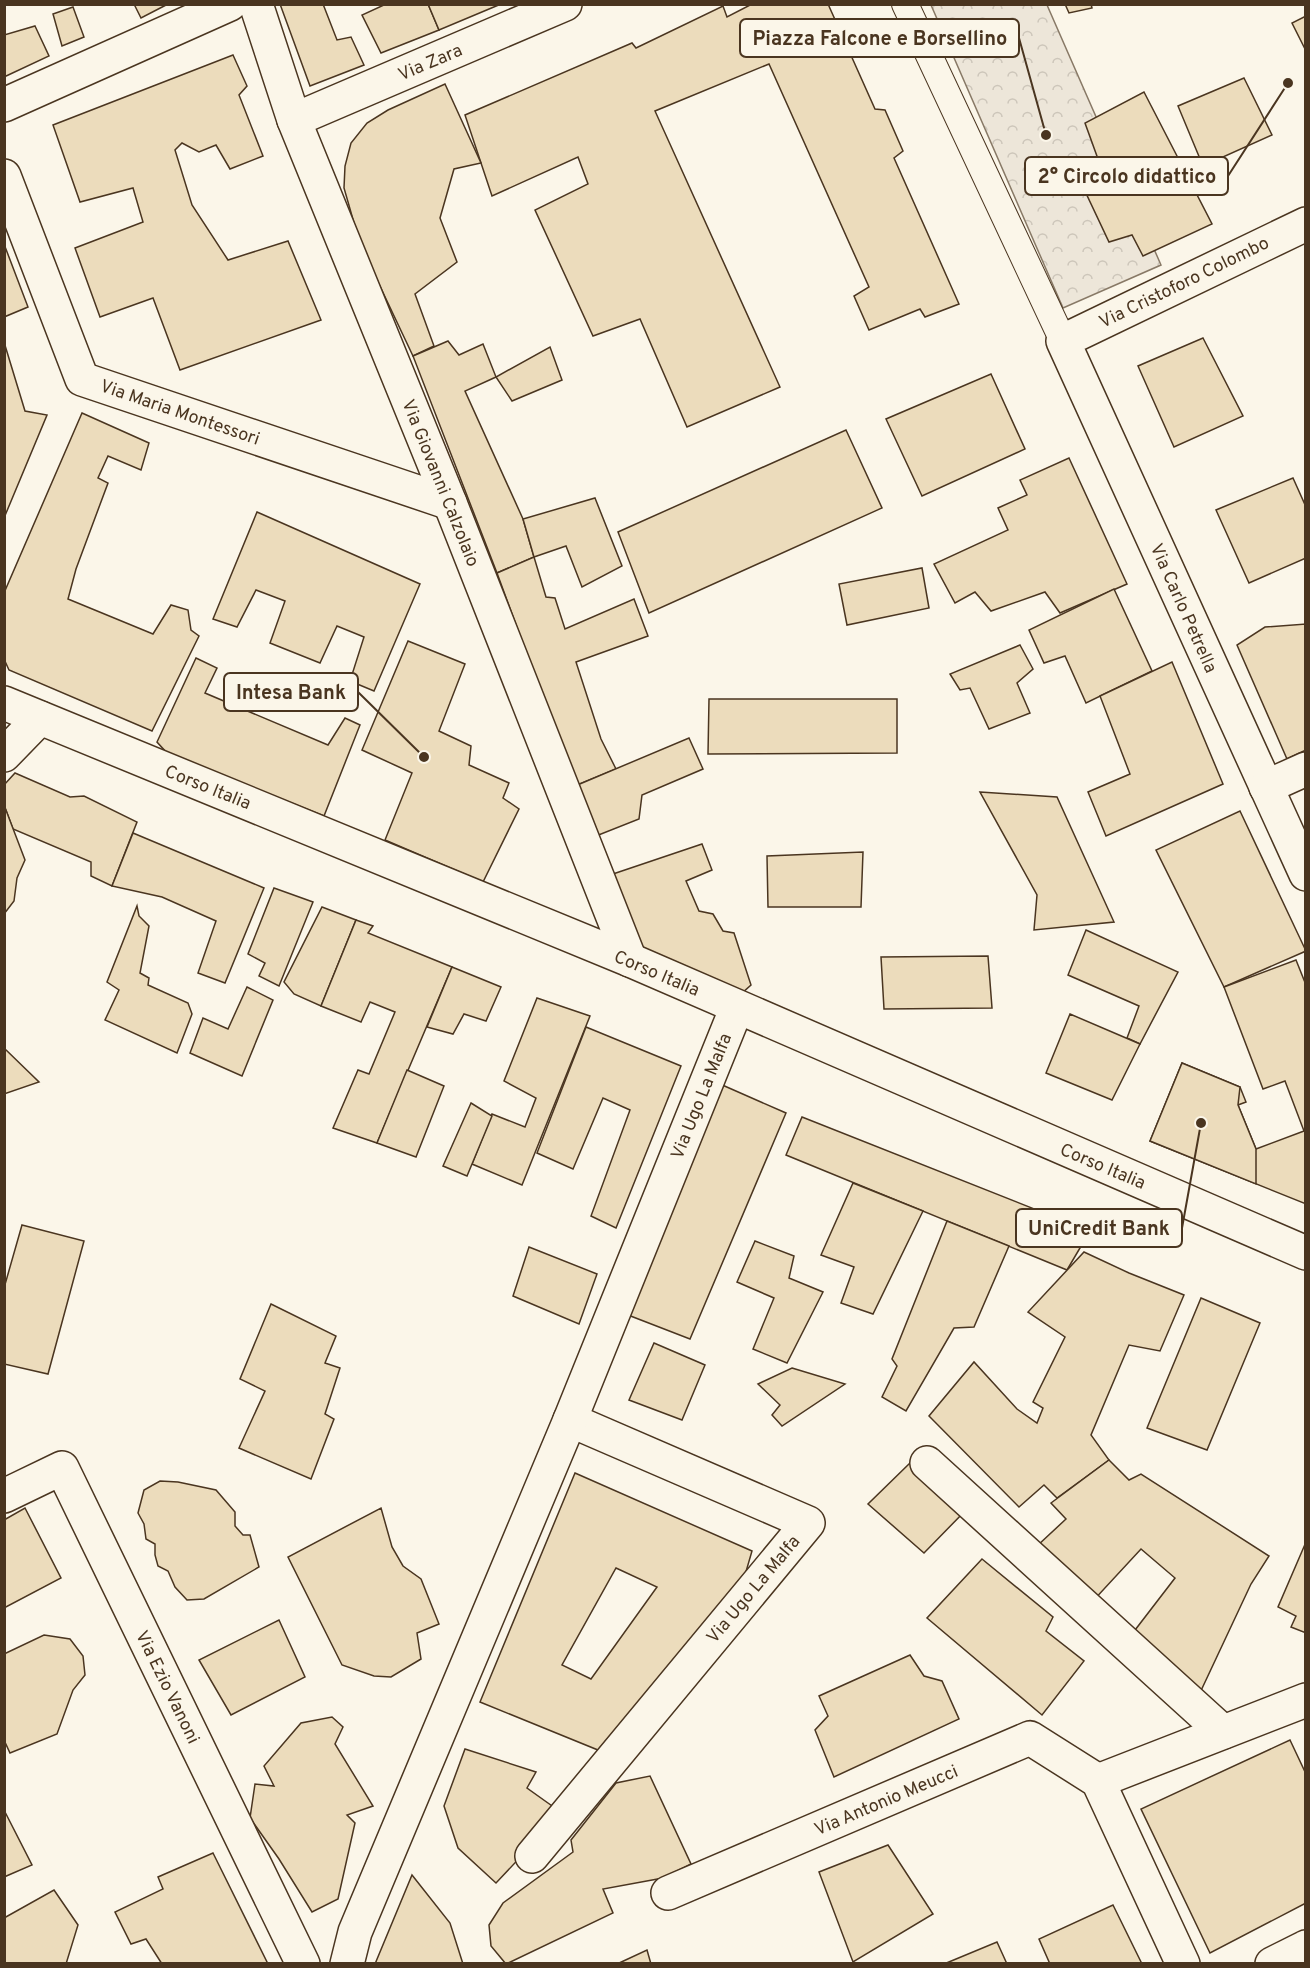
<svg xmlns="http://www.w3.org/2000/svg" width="1310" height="1968" viewBox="0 0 1310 1968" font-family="Overpass,sans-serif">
	<defs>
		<pattern id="park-crowns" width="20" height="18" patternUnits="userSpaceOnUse" patternTransform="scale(1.5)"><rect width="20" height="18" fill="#ede6d9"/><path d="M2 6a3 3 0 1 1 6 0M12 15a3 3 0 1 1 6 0" fill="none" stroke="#cdc6ba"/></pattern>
	</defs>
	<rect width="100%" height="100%" fill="#fbf6e9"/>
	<polygon fill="url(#park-crowns)" stroke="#887966" stroke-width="1.5" points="931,5 1047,5 1161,265 1063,308"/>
	<g fill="#ecdcbc" stroke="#4a3520" stroke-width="1.5" fill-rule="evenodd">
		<polygon points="134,4 168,4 141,18"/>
		<polygon points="280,4 323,4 337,40 351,37 364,65 310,86"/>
		<polygon points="386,4 428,4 439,30 381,53 362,15"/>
		<polygon points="428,4 501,4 439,30"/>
		<polygon points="752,4 828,4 875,109 885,110 903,151 894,158 959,304 925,317 920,309 869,330 854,296 869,287 769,64 655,111 780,387 687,427 640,319 593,336 535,210 588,184 578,157 492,196 465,115 632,43 636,48 723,6 727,17"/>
		<polygon points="1065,4 1091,4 1092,8 1069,13"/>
		<polygon points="73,7 84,37 62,46 53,14"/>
		<polygon points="1306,16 1306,51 1292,23"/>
		<polygon points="35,26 49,56 4,77 4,35"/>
		<polygon points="233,55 247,86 239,95 263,156 230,169 216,145 199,152 182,143 175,150 192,205 228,260 288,241 321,320 180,370 153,298 100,317 75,248 143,222 133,188 80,202 53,125"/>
		<polygon points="1244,78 1272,135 1203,166 1178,106"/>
		<polygon points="445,84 481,163 454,169 440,218 457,262 415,294 434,346 413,356 360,244 344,188 345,166 351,143 367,123 388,110"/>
		<polygon points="1144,92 1212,224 1143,256 1132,235 1109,242 1076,172 1098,159 1085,123"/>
		<polygon points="4,244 28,307 4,317"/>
		<polygon points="1203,338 1243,416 1174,447 1138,366"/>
		<polygon points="448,341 459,355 483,344 496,377 465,391 523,519 534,557 497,573 413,356"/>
		<polygon points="4,342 25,411 47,415 4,518"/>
		<polygon points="550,347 562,380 512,401 496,377"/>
		<polygon points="991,374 1025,449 922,496 886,419"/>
		<polygon points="82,413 149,443 141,470 108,456 98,478 108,483 76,569 68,599 153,634 171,605 188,610 191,630 199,636 152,731 9,670 4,659 4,593"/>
		<polygon points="846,430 882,508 649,613 618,532"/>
		<polygon points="1069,458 1127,584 1060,613 1045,592 991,611 975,592 955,603 934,564 1008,530 998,508 1027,495 1020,480"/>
		<polygon points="1293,478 1306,507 1306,558 1249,583 1216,510"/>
		<polygon points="595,498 622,566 582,587 566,546 534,557 523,519"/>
		<polygon points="257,512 420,584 374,691 350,681 364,637 337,626 320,663 270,643 285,601 256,590 237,627 213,619"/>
		<polygon points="534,557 546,597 555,598 565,629 634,599 648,636 576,662 601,739 616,769 575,786 497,573"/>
		<polygon points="922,568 929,608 847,625 839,584"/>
		<polygon points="1114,589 1152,671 1086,703 1065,656 1044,663 1029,630"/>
		<polygon points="1306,624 1306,750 1287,759 1237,645 1265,627"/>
		<polygon points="408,641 465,664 439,731 471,746 469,765 509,783 503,798 519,809 483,882 385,840 412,773 362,750"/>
		<polygon points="1020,645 1033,669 1017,683 1030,713 989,729 970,688 960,690 950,674"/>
		<polygon points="196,658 217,668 205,693 328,745 345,718 360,725 324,816 168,754 157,742"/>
		<polygon points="1172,662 1223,784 1106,836 1088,792 1130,774 1100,696"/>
		<polygon points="709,699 897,699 897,753 708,754"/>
		<polygon points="689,738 703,769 642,795 639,819 596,836 575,786"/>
		<polygon points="15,773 70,797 84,796 137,822 112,886 91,876 91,862 13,829 4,805 4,785"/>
		<polygon points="980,792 1057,797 1114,922 1034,930 1037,895"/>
		<polygon points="4,805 25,860 17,878 14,901 4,914"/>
		<polygon points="1240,811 1306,951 1224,987 1156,850"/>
		<polygon points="133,833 264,888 225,983 198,973 216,921 162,897 112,886"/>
		<polygon points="702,844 712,870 686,881 699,911 713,914 723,931 734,933 751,985 742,993 634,947 607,876"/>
		<polygon points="863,852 861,907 768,907 767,856"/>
		<polygon points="274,888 313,902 279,986 259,976 265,963 248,954"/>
		<polygon points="137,906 139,916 149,926 140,973 149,978 148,985 188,1003 192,1014 177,1053 105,1020 119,990 107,982"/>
		<polygon points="322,907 356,920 321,1006 294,994 284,982"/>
		<polygon points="356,920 373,926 368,933 452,967 377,1143 333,1128 358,1070 369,1074 395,1012 370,1002 361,1022 321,1006"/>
		<polygon points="1086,930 1178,972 1140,1044 1127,1038 1139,1006 1068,975"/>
		<polygon points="988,956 992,1008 884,1009 881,957"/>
		<polygon points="1296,960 1306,985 1306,1204 1150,1141 1182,1063 1240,1087 1246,1102 1238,1105 1256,1149 1304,1131 1285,1081 1263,1089 1224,987"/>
		<polygon points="452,967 501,987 486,1021 464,1014 453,1034 427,1027"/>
		<polygon points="247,987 273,1000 242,1076 190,1053 203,1018 228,1029"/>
		<polygon points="537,998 590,1016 522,1185 472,1164 492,1114 525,1127 536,1098 504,1081"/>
		<polygon points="1070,1014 1140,1044 1112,1100 1046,1073"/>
		<polygon points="586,1027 681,1066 616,1228 591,1216 630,1110 603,1098 573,1169 537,1153"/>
		<polygon points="4,1048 39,1082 4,1094"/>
		<polygon points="1182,1063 1240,1087 1238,1105 1256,1149 1256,1184 1150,1141"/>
		<polygon points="407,1070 444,1086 416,1157 377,1143"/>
		<polygon points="720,1084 786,1113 690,1339 628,1315"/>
		<polygon points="471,1103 492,1116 467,1176 443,1166"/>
		<polygon points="802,1117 1090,1231 1067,1270 786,1155"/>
		<polygon points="853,1183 923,1211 873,1314 841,1303 854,1267 821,1255"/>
		<polygon points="947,1221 1009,1246 974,1327 954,1328 906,1411 882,1397 897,1366 892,1359"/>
		<polygon points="22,1225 84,1241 48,1374 4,1364 4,1288"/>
		<polygon points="755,1241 794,1256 789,1278 823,1292 787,1363 753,1349 774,1298 737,1282"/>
		<polygon points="529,1247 597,1274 579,1324 513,1296"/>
		<polygon points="1084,1252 1129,1273 1184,1295 1160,1351 1129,1345 1091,1435 1109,1460 1057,1498 1044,1485 1019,1507 929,1416 974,1362 1017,1409 1037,1423 1043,1408 1033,1402 1065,1337 1028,1312"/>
		<polygon points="1201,1298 1260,1323 1207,1450 1147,1428"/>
		<polygon points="271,1304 336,1336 325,1363 340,1368 325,1414 334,1419 311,1479 239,1448 265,1391 240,1379"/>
		<polygon points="654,1343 705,1365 682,1420 629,1400"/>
		<polygon points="792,1368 845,1384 782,1426 772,1415 780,1405 758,1384"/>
		<polygon points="1109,1460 1129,1480 1141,1474 1269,1556 1251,1584 1198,1697 1132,1634 1175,1578 1141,1549 1092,1602 1037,1546 1066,1519 1051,1503"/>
		<polygon points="910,1463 965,1511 924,1553 868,1504"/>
		<path d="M575 1473 752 1551 743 1582 598 1750 480 1702ZM616 1568 657 1587 591 1679 562 1665Z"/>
		<polygon points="160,1481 178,1482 216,1490 235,1512 235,1526 243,1535 250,1535 259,1567 204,1599 187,1600 175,1587 168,1571 158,1566 155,1555 155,1544 146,1539 144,1524 138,1513 144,1490"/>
		<polygon points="25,1508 61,1578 4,1608 4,1520"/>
		<polygon points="381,1508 392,1547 403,1566 421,1579 439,1624 417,1633 421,1659 391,1677 374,1676 342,1665 288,1557"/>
		<polygon points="1306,1542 1306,1633 1291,1627 1296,1616 1278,1607"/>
		<polygon points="982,1559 1053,1617 1046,1631 1084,1661 1042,1715 927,1618"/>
		<polygon points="279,1620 305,1677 231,1715 199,1660"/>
		<polygon points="44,1635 70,1639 83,1656 85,1675 73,1690 57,1734 10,1753 4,1740 4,1654"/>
		<polygon points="910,1655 924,1676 942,1681 959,1719 834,1777 815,1730 828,1716 819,1696"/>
		<polygon points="332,1717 343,1727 335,1744 373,1806 347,1815 355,1823 338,1899 312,1912 279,1859 250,1818 255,1784 274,1786 264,1766 301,1723"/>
		<polygon points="1290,1740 1306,1774 1306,1903 1210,1953 1141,1809"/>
		<polygon points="465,1749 536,1772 527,1788 562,1813 496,1883 458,1848 444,1806"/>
		<polygon points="650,1776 691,1864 663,1878 603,1889 613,1913 506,1964 491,1946 489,1925 503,1903 573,1852 571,1840 616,1783"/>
		<polygon points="4,1810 32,1865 4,1877"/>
		<polygon points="888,1845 933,1914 853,1962 819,1872"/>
		<polygon points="213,1853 268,1964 162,1964 146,1939 131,1944 115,1912 163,1889 158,1877"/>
		<polygon points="412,1875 450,1923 463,1964 375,1964"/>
		<polygon points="54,1890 78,1925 66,1964 4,1964 4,1918"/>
		<polygon points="1113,1905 1142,1964 1050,1964 1039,1939"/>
		<polygon points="997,1942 1007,1964 944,1964"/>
		<polygon points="647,1950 651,1964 617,1964"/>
	</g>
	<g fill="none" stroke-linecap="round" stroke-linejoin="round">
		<g stroke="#4a3520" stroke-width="28">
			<polyline id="pedestrian" points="905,4 1063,341"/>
		</g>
		<g stroke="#4a3520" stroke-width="36">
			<g id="minor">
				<polyline points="294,120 565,4"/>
				<polyline points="4,176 82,379 450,503"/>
				<polyline points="1306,224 1063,341 1306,874"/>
				<polyline points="4,755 40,718"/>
				<polyline points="1266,787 1306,769"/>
				<polyline points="927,1463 1223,1732"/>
				<polyline points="4,1496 62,1468 303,1964"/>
				<polyline points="1098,1781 1306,1700"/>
				<polyline points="532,1856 808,1523 570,1420"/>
				<polyline points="668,1893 1030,1738 1098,1781 1183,1964"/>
				<polyline points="347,1964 355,1932 570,1420 737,1007"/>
				<polyline points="1272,1964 1306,1947"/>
			</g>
		</g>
		<g stroke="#4a3520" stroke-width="36">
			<g id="secondary">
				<polyline points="256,4 294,120 450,503 630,960"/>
				<polyline points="4,105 230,4"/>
				<polyline points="4,703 630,960 1306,1253"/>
			</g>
		</g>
		<use href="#pedestrian" stroke="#fbf6e9" stroke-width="26"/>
		<use href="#minor" stroke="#fbf6e9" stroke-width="33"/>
		<use href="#secondary" stroke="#fbf6e9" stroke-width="33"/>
	</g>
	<g text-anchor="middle" stroke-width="4.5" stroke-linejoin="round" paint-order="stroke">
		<g font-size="18" fill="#4a3520" stroke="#fbf6e9">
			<text transform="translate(430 62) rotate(-23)" y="6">Via Zara</text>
			<text transform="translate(1184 282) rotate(-26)" y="6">Via Cristoforo Colombo</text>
			<text transform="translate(180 412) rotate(19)" y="6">Via Maria Montessori</text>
			<text transform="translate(441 483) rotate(68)" y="6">Via Giovanni Calzolaio</text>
			<text transform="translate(1184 608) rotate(66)" y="6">Via Carlo Petrella</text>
			<text transform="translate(208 787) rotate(22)" y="6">Corso Italia</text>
			<text transform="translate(657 973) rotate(23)" y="6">Corso Italia</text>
			<text transform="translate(701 1096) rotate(-68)" y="6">Via Ugo La Malfa</text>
			<text transform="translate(1103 1166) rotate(23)" y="6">Corso Italia</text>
			<text transform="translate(753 1589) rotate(-50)" y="6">Via Ugo La Malfa</text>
			<text transform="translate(168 1687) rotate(64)" y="6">Via Ezio Vanoni</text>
			<text transform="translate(886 1800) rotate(-23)" y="6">Via Antonio Meucci</text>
		</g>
	</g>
	<path fill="none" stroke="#4a3520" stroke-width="2" d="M1046 135L1019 38M1288 83L1228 176M424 757L358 692M1201 1123L1182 1228"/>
	<g fill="#4a3520" stroke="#fbf6e9" stroke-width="2">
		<circle cx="1046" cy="135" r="6"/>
		<circle cx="1288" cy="83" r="6"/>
		<circle cx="424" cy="757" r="6"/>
		<circle cx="1201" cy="1123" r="6"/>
	</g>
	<g fill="#fbf6e9" stroke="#4a3520" stroke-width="2">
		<rect x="740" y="19" width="279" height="38" rx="6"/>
		<rect x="1025" y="157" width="203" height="38" rx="6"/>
		<rect x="224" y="673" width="134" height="38" rx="6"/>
		<rect x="1016" y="1209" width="166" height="38" rx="6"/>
	</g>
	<g font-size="20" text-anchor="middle" font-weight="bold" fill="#4a3520">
		<text x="880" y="45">Piazza Falcone e Borsellino</text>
		<text x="1127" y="183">2° Circolo didattico</text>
		<text x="291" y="699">Intesa Bank</text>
		<text x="1099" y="1235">UniCredit Bank</text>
	</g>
	<rect width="1310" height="1968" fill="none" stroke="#4a3520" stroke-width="12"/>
</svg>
